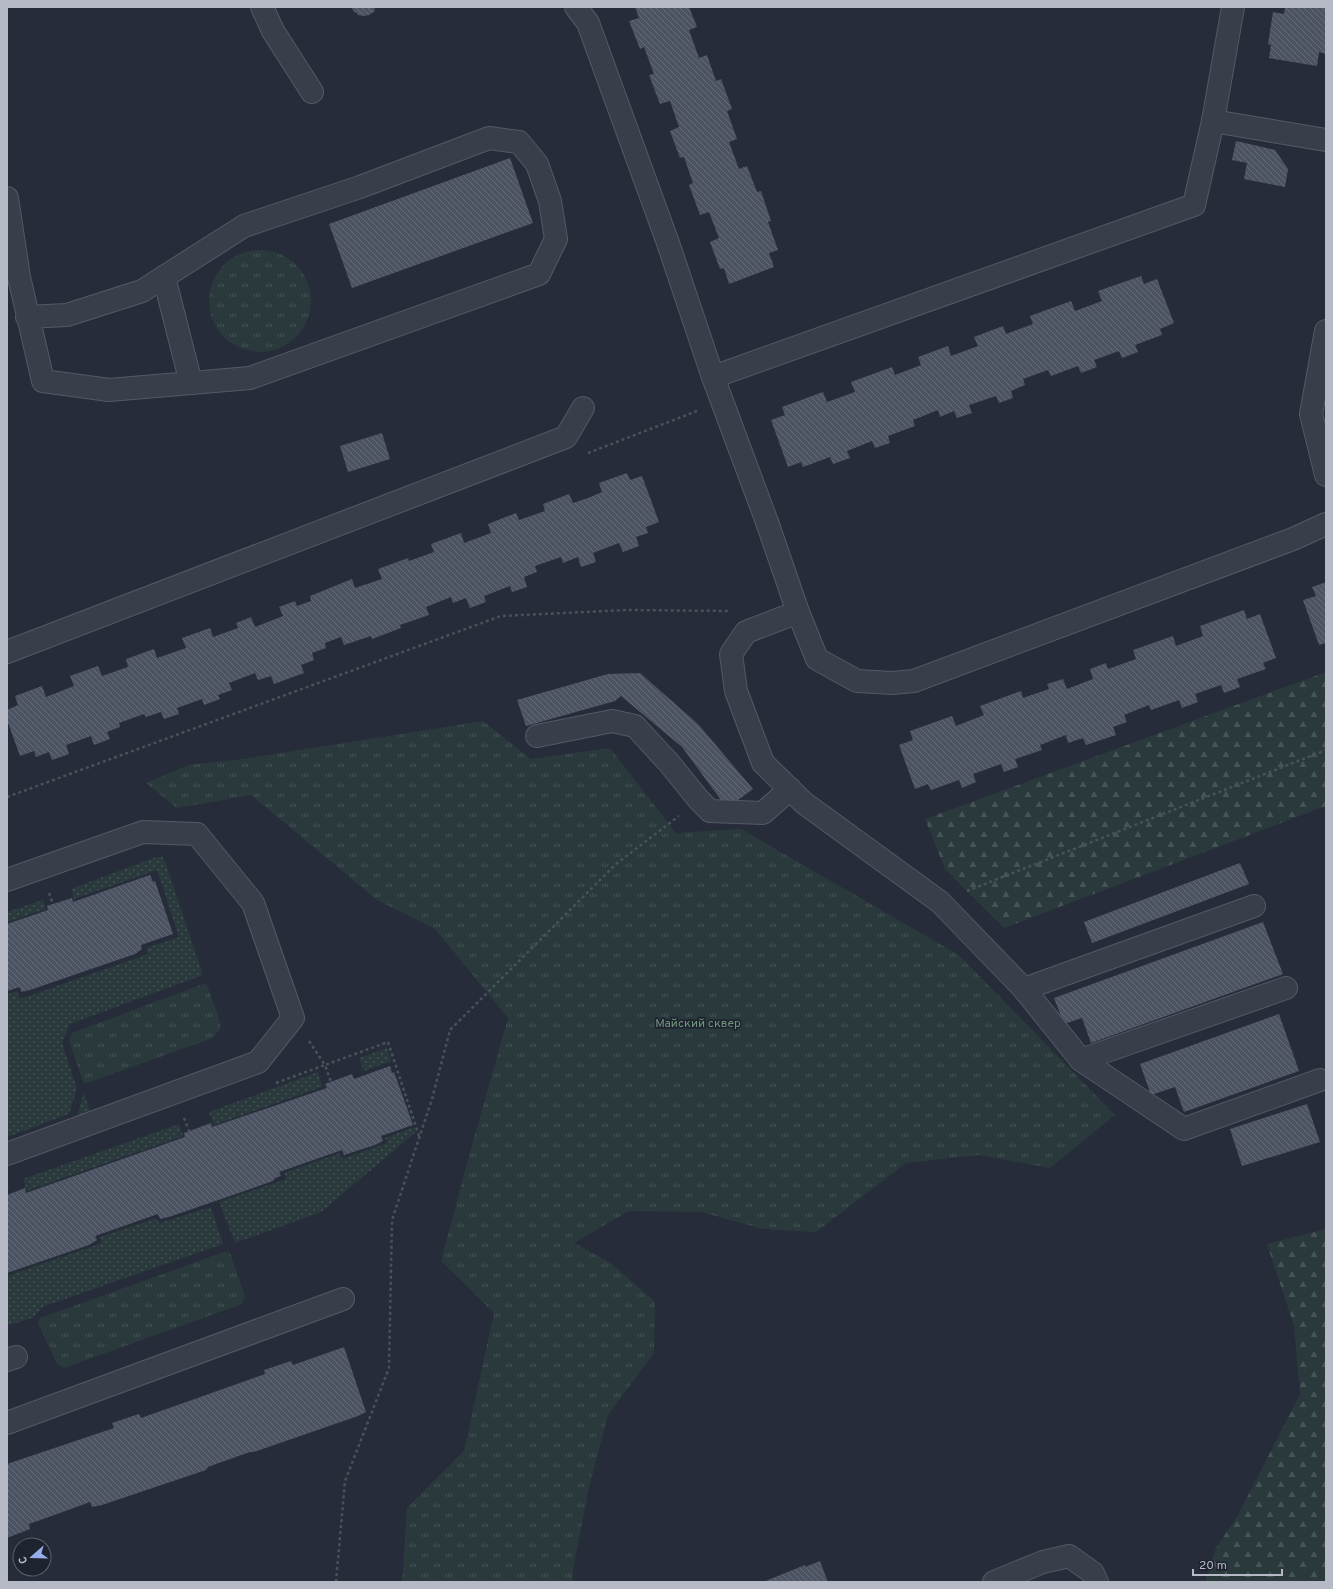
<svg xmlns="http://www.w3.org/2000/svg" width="1333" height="1589" viewBox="0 0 1333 1589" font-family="Overpass,sans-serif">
	<defs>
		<pattern id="grass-dots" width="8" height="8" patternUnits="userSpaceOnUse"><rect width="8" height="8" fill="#29393c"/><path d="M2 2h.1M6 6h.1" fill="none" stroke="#465457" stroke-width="1.8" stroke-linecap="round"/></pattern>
		<pattern id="forest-firs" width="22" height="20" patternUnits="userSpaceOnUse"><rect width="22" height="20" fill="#29393c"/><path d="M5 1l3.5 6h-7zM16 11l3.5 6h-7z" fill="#465457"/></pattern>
		<pattern id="park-tufts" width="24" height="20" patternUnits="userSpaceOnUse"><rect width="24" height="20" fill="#29393c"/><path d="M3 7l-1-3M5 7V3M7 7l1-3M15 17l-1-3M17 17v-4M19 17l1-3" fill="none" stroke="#465457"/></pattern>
		<pattern id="building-back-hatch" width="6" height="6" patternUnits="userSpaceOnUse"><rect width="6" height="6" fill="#4c5463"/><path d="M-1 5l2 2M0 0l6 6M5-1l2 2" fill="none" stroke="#646a78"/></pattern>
	</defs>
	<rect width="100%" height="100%" fill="#262c3a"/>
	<g fill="url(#grass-dots)">
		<polygon points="156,857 162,857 165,861 203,975 70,1024 62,1043 77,1089 69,1114 7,1137 7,995 17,991 20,999 148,954 146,948 179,937 157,870 74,899 71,889"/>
		<polygon points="43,900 46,909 7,922 7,912"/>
		<polygon points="387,1048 391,1061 364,1071 359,1058"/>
		<polygon points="318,1072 322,1087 214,1125 209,1112"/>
		<polygon points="84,1092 91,1115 76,1120"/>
		<polygon points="179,1124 183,1136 27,1191 23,1179"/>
		<polygon points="414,1127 416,1132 321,1212 235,1243 219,1202 286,1179 284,1173 340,1153 342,1159 387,1143 385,1138"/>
		<polygon points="211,1207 223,1244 42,1307 34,1317 7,1326 7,1276 102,1243 100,1237 156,1218 159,1223"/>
	</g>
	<g fill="url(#forest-firs)">
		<polygon points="1326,672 1326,806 1004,928 945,869 925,819"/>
		<polygon points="1326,1229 1326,1582 1205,1582 1216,1548 1238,1515 1300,1394 1294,1326 1267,1244"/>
	</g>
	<g fill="url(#park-tufts)">
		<circle cx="260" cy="301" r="51"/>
		<polygon points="483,721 531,759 610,748 676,833 741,829 959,955 1115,1115 1050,1168 979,1155 906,1163 816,1232 763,1229 701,1212 629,1211 574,1243 611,1263 655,1302 654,1353 608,1415 589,1487 572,1576 574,1582 402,1582 407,1508 464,1451 494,1313 441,1261 467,1163 508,1018 435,929 377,900 251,795 177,808 146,783 188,765 243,759"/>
		<polygon points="206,983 218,1015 221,1028 213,1038 84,1084 69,1041 72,1033"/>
		<polygon points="224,1252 230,1253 245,1296 242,1304 64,1368 57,1364 38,1323 40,1318"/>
	</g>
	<g fill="url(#building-back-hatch)">
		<polygon points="351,7 376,7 374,9 375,11 369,15 364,16 358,15 356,12 355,13"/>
		<polygon points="635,7 689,7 697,27 689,30 699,58 707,55 716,81 721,79 732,109 727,111 737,139 729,142 739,169 747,166 757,192 761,191 771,221 768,222 778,250 769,253 774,267 729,284 724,268 720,269 710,242 719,238 709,212 700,215 689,185 693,183 684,157 680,158 670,131 679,127 670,101 660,104 649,75 654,74 644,47 640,49 629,21 639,18"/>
		<polygon points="1285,7 1326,7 1326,54 1319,52 1317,66 1269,58 1271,45 1268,44 1273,12 1284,14"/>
		<polygon points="1236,141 1275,150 1288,169 1285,187 1244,179 1247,163 1232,160"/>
		<polygon points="510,158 533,223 352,288 329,224"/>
		<polygon points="1141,276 1144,284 1157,279 1174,323 1160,329 1162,335 1135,345 1138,352 1122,358 1119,351 1094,360 1097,367 1081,373 1078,366 1051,376 1048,370 1023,379 1025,385 1011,391 1013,398 999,403 996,396 969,405 972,413 957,418 954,411 940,417 938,410 913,420 915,426 888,436 890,443 875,448 872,441 847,451 850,458 833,464 830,457 803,467 801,462 788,467 771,420 785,415 782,407 823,392 827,402 855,392 851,382 892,367 895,375 921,365 918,357 948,346 951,356 978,346 974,337 1003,326 1006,334 1033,324 1030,316 1071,301 1075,311 1102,301 1098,291"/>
		<polygon points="382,433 390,459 348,472 340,446"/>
		<polygon points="627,473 630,480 642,476 659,522 646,527 648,533 636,537 639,546 623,552 619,543 593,553 596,562 581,567 578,557 563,563 561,557 535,566 537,572 524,577 527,587 512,592 510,586 484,596 486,602 470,608 466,598 453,603 451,597 426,607 429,615 400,625 401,628 372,639 371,636 344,645 341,637 325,643 326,648 312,653 314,660 301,665 304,673 274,684 271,676 258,680 255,673 229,683 232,690 218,695 220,699 204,705 202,699 177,708 179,714 164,719 161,712 146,717 144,714 119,723 120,727 107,732 110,739 94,745 91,736 66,745 69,754 52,760 49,752 36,757 34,751 20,756 7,720 7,710 18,705 15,696 42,686 46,697 74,686 70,676 98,666 102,676 128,667 126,659 154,649 157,658 186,648 182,638 210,628 213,637 238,628 236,623 251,617 255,627 283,616 279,607 295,601 297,606 311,601 310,596 352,579 355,588 382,579 378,569 408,558 409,561 434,552 431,544 461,533 464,543 491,533 488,524 516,513 519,520 545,511 543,504 569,494 573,503 588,498 602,492 599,483"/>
		<polygon points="1326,582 1326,643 1319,645 1303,600 1316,596 1312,587"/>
		<polygon points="1244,610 1247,619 1260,614 1276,658 1263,663 1266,669 1237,679 1240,687 1224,693 1221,685 1195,694 1198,702 1182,708 1179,700 1151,710 1149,705 1124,715 1127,722 1113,727 1116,735 1086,745 1083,738 1068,743 1066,735 1040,745 1042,750 1015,759 1018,767 1004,772 1001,764 973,774 976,782 962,788 959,780 931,790 928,784 915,789 899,745 913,740 910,731 952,716 956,726 984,715 980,706 1021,691 1023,698 1049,689 1047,684 1063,679 1067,689 1093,679 1090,669 1106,663 1108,669 1136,659 1133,650 1173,636 1176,646 1203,636 1200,626"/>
		<polygon points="640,673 698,724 753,789 727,808 682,747 621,696 615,701 526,726 517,700 608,674"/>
		<polygon points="1240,863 1249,884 1092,943 1084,922"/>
		<polygon points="150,875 153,882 155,881 173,934 141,945 142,949 135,954 30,990 21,992 20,987 7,991 7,924 48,910 47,906 53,904 72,898 73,902"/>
		<polygon points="1263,922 1283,974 1091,1043 1082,1018 1064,1024 1054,998"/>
		<polygon points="1279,1014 1299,1071 1184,1112 1175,1087 1151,1095 1140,1064"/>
		<polygon points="390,1066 392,1073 394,1072 413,1125 381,1136 383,1141 375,1145 344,1155 342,1150 279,1172 281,1176 275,1178 273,1181 169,1217 160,1219 158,1214 95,1236 97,1240 89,1245 7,1273 7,1195 25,1188 26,1193 185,1137 184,1133 211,1123 212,1127 327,1088 325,1084 352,1074 354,1079"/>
		<polygon points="1307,1104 1320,1142 1242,1166 1230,1129"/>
		<polygon points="344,1347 366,1412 358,1416 254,1452 250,1452 216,1464 208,1467 206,1470 102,1505 92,1507 90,1502 60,1513 29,1524 30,1529 7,1538 7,1464 114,1428 112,1423 139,1414 141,1418 265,1374 264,1370 291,1361 293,1365"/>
		<polygon points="820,1561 828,1582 763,1582 805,1565 805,1567"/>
	</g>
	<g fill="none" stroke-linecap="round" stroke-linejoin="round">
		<g stroke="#545a65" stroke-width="24">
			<g id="minor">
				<polyline points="262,7 273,31 312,92"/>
				<polyline points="576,7 588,23 668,243 713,377 767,522 798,612 817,659 857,681 892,683 914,681 1293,539 1326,524"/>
				<polyline points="1213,121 1326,140"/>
				<polyline points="7,198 19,277 43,381 109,390 250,378 539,274 556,239 550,201 537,164 519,142 489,138 360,187 244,226 142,291 67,315 27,317"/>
				<polyline points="164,277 191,383"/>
				<polyline points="1326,331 1311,414 1326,475"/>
				<polyline points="713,377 1194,205 1213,121 1233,7"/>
				<polyline points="798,612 746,632 731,654 736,691 763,763 804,803 940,902 1024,989 1081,1060 1184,1129 1320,1080"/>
				<polyline points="7,652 566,437 583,408"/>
				<polyline points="537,736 612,721 635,726 669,763 699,800 710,811 763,813 790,789"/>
				<polyline points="7,880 143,832 197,834 253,903 293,1018 258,1062 7,1154"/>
				<polyline points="1024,989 1254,906"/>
				<polyline points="1081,1060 1286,988"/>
				<polyline points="7,1360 16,1357"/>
				<polyline points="7,1423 343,1299"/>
				<polyline points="994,1582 1043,1562 1069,1556 1093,1573 1097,1582"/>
			</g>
		</g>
		<g stroke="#465458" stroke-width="2.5" stroke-dasharray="3 3" stroke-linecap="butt">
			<polyline points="588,453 697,411"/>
			<polyline points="7,797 501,616 627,610 730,611"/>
			<polyline points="967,891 1326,750"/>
			<polyline points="49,893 53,904"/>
			<polyline points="309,1041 325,1065 388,1042 419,1136"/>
			<polyline points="276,1083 325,1065 331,1082"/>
			<polyline points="184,1118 189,1131"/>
			<polyline points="336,1582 345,1481 389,1368 392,1220 432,1099 450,1030 616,864 679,816"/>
		</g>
		<use href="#minor" stroke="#393f4a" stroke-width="22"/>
	</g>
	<g text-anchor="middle" stroke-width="3.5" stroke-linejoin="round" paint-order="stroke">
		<g font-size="12" fill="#6f947b" stroke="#1e242f">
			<text x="698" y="1027">Майский сквер</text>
		</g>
	</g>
	<rect width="1333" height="1589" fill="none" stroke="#b5bac6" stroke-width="16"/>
	<g transform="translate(32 1557) rotate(250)"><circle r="19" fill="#1e242f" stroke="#5a606b"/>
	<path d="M0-3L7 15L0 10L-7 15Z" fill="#94aeeb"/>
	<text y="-6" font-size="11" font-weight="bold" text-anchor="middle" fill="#b5bac6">С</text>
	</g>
	<path d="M1193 1569v6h89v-6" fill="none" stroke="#b5bac6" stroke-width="2"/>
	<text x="1199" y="1569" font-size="12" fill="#b5bac6" stroke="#1e242f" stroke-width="3" paint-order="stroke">20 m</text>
</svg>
